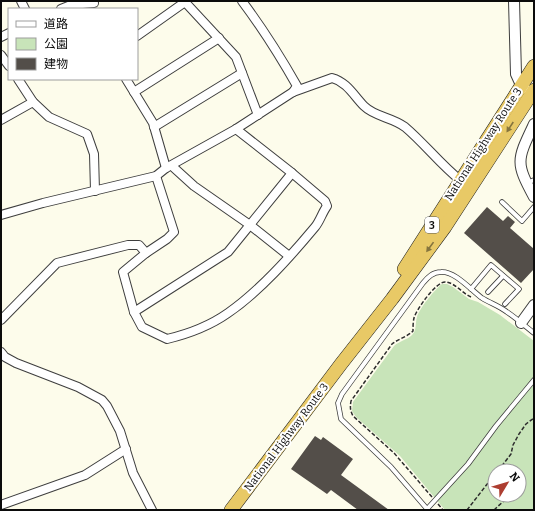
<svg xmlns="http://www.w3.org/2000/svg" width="535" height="511" viewBox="0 0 535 511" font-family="Bitter,'Noto Sans JP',serif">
	<rect width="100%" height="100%" fill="#fdfceb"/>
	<path fill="#c8e4b9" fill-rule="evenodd" d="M442 284H447L453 287 469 299 478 302 500 315 534 341V510H445L400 456 356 417 352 411 353 402 394 346C399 341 407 340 412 335 417 330 415 323 417 317 419 309 435 289 442 284ZM495 471H519V495H495Z"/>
	<g fill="#534e49">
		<polygon points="487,207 503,221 508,216 515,222 510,228 534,249 534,269 521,283 464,233"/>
		<polygon points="315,436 321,440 323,437 353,459 341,475 389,510 358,510 331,490 327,494 291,469"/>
	</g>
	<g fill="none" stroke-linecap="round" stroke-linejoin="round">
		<g stroke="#3e3e3e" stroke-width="5.5">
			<g id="service">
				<polyline points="527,183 534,180"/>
				<polyline points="502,202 522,221 534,207"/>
				<polyline points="471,289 491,265 519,289 505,304"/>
				<polyline points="488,292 503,276"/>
				<polyline points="427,509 468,464 496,426 534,380"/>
				<path d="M428 510 391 467 341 419 338 403 342 394 423 283C428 277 433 272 441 272 455 271 471 290 482 298 490 303 499 306 507 312 516 318 525 326 534 333"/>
			</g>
		</g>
		<g stroke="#3e3e3e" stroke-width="10">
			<g id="minor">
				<polyline points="21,1 25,9"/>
				<path d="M242 1C263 29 280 56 297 86L293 92"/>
				<polyline points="61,9 71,5 94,3"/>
				<polyline points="137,36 185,2 236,57 258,115"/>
				<polyline points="1,37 9,33"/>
				<polyline points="1,55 9,66"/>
				<polyline points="18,79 33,102 49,117 87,134 94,154 95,191"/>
				<polyline points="126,79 153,123 166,168"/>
				<polyline points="134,92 219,38"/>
				<polyline points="1,120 33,102"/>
				<polyline points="154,127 242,73"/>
				<polyline points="172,166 194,186 250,225 289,256"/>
				<path d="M1 215 43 203 156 176 166 168 236 129 293 92 332 78C347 82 354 96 364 106 375 117 392 117 405 127 424 143 440 164 460 180"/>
				<polyline points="146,253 167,239 174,232 156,176"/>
				<polyline points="134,312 228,252 292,173"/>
				<path d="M1 320 57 263 128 245H139L146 253 123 272 134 312 142 327 167 339C188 334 211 325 228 313 260 291 290 257 315 227 320 221 322 213 327 206L325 201 292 173 236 129"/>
				<polyline points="1,352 5,357 16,363 78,387 102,400 107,406 120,431 133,473 152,510"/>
				<polyline points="1,505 85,475 126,449"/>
			</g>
		</g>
		<g stroke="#3e3e3e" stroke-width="12">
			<g id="tertiary">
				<polyline points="514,1 516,74 521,85 525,88"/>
				<path d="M534 124C517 160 515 162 534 197"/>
				<polyline points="521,323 534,305"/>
			</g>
		</g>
		<g stroke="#1c1c1c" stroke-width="14">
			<g id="trunk">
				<polyline points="404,269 534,66"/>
				<polyline points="231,510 341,364 392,299 445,227 534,90"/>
			</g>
		</g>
		<g stroke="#2d2d2d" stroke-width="1.5" stroke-dasharray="4 2" stroke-linecap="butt">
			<polyline points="498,471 511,454 513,445 519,434 526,424 534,418"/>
			<path d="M432 497 394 453 353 416C350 410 350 407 351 401L392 344C398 339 407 337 413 331 413 327 413 322 414 318 416 310 437 280 446 282 455 283 462 293 471 297"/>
			<polyline points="438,504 443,510"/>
			<polyline points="467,510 495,474"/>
			<polyline points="494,510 508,497"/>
		</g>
		<use href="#service" stroke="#fff" stroke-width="4"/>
		<use href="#minor" stroke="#fff" stroke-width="8"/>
		<use href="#tertiary" stroke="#fff" stroke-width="10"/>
		<use href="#trunk" stroke="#e8c966" stroke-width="13"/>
	</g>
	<defs><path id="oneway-solid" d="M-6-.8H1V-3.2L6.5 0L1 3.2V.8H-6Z"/></defs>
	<g fill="#85743d">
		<use href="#oneway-solid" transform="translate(510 127) rotate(123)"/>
		<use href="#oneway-solid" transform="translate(430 247) rotate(126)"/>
	</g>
	<g text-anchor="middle" stroke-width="4" stroke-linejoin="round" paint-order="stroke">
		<rect fill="#fff" stroke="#545454" stroke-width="1" x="425" y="217" width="14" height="16" rx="3"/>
		<g font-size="10" font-weight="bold" fill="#0b0b0b">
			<text x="432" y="229">3</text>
		</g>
		<g font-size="11" fill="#0b0b0b" stroke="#fff">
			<text transform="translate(483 144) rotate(-57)" y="4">National Highway Route 3</text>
			<text transform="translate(286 437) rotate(-53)" y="4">National Highway Route 3</text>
		</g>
	</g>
	<rect width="535" height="511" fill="none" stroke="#0b0b0b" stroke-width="4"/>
	<rect x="8" y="8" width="130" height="72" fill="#ffffff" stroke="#9d9d9d"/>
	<rect x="16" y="21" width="20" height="6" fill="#ffffff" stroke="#9d9d9d"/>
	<text x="44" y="28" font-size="12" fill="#0b0b0b">道路</text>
	<rect x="16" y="38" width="20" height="12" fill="#c8e4b9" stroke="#9d9d9d"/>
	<text x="44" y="48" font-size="12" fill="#0b0b0b">公園</text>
	<rect x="16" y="58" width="20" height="12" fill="#534e49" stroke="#9d9d9d"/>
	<text x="44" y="68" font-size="12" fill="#0b0b0b">建物</text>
	<g transform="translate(507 483) rotate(52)"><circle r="19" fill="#ffffff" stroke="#9d9d9d"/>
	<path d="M0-3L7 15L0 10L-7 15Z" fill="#ad3e31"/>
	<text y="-6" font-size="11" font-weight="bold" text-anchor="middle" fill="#0b0b0b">N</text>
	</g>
</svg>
